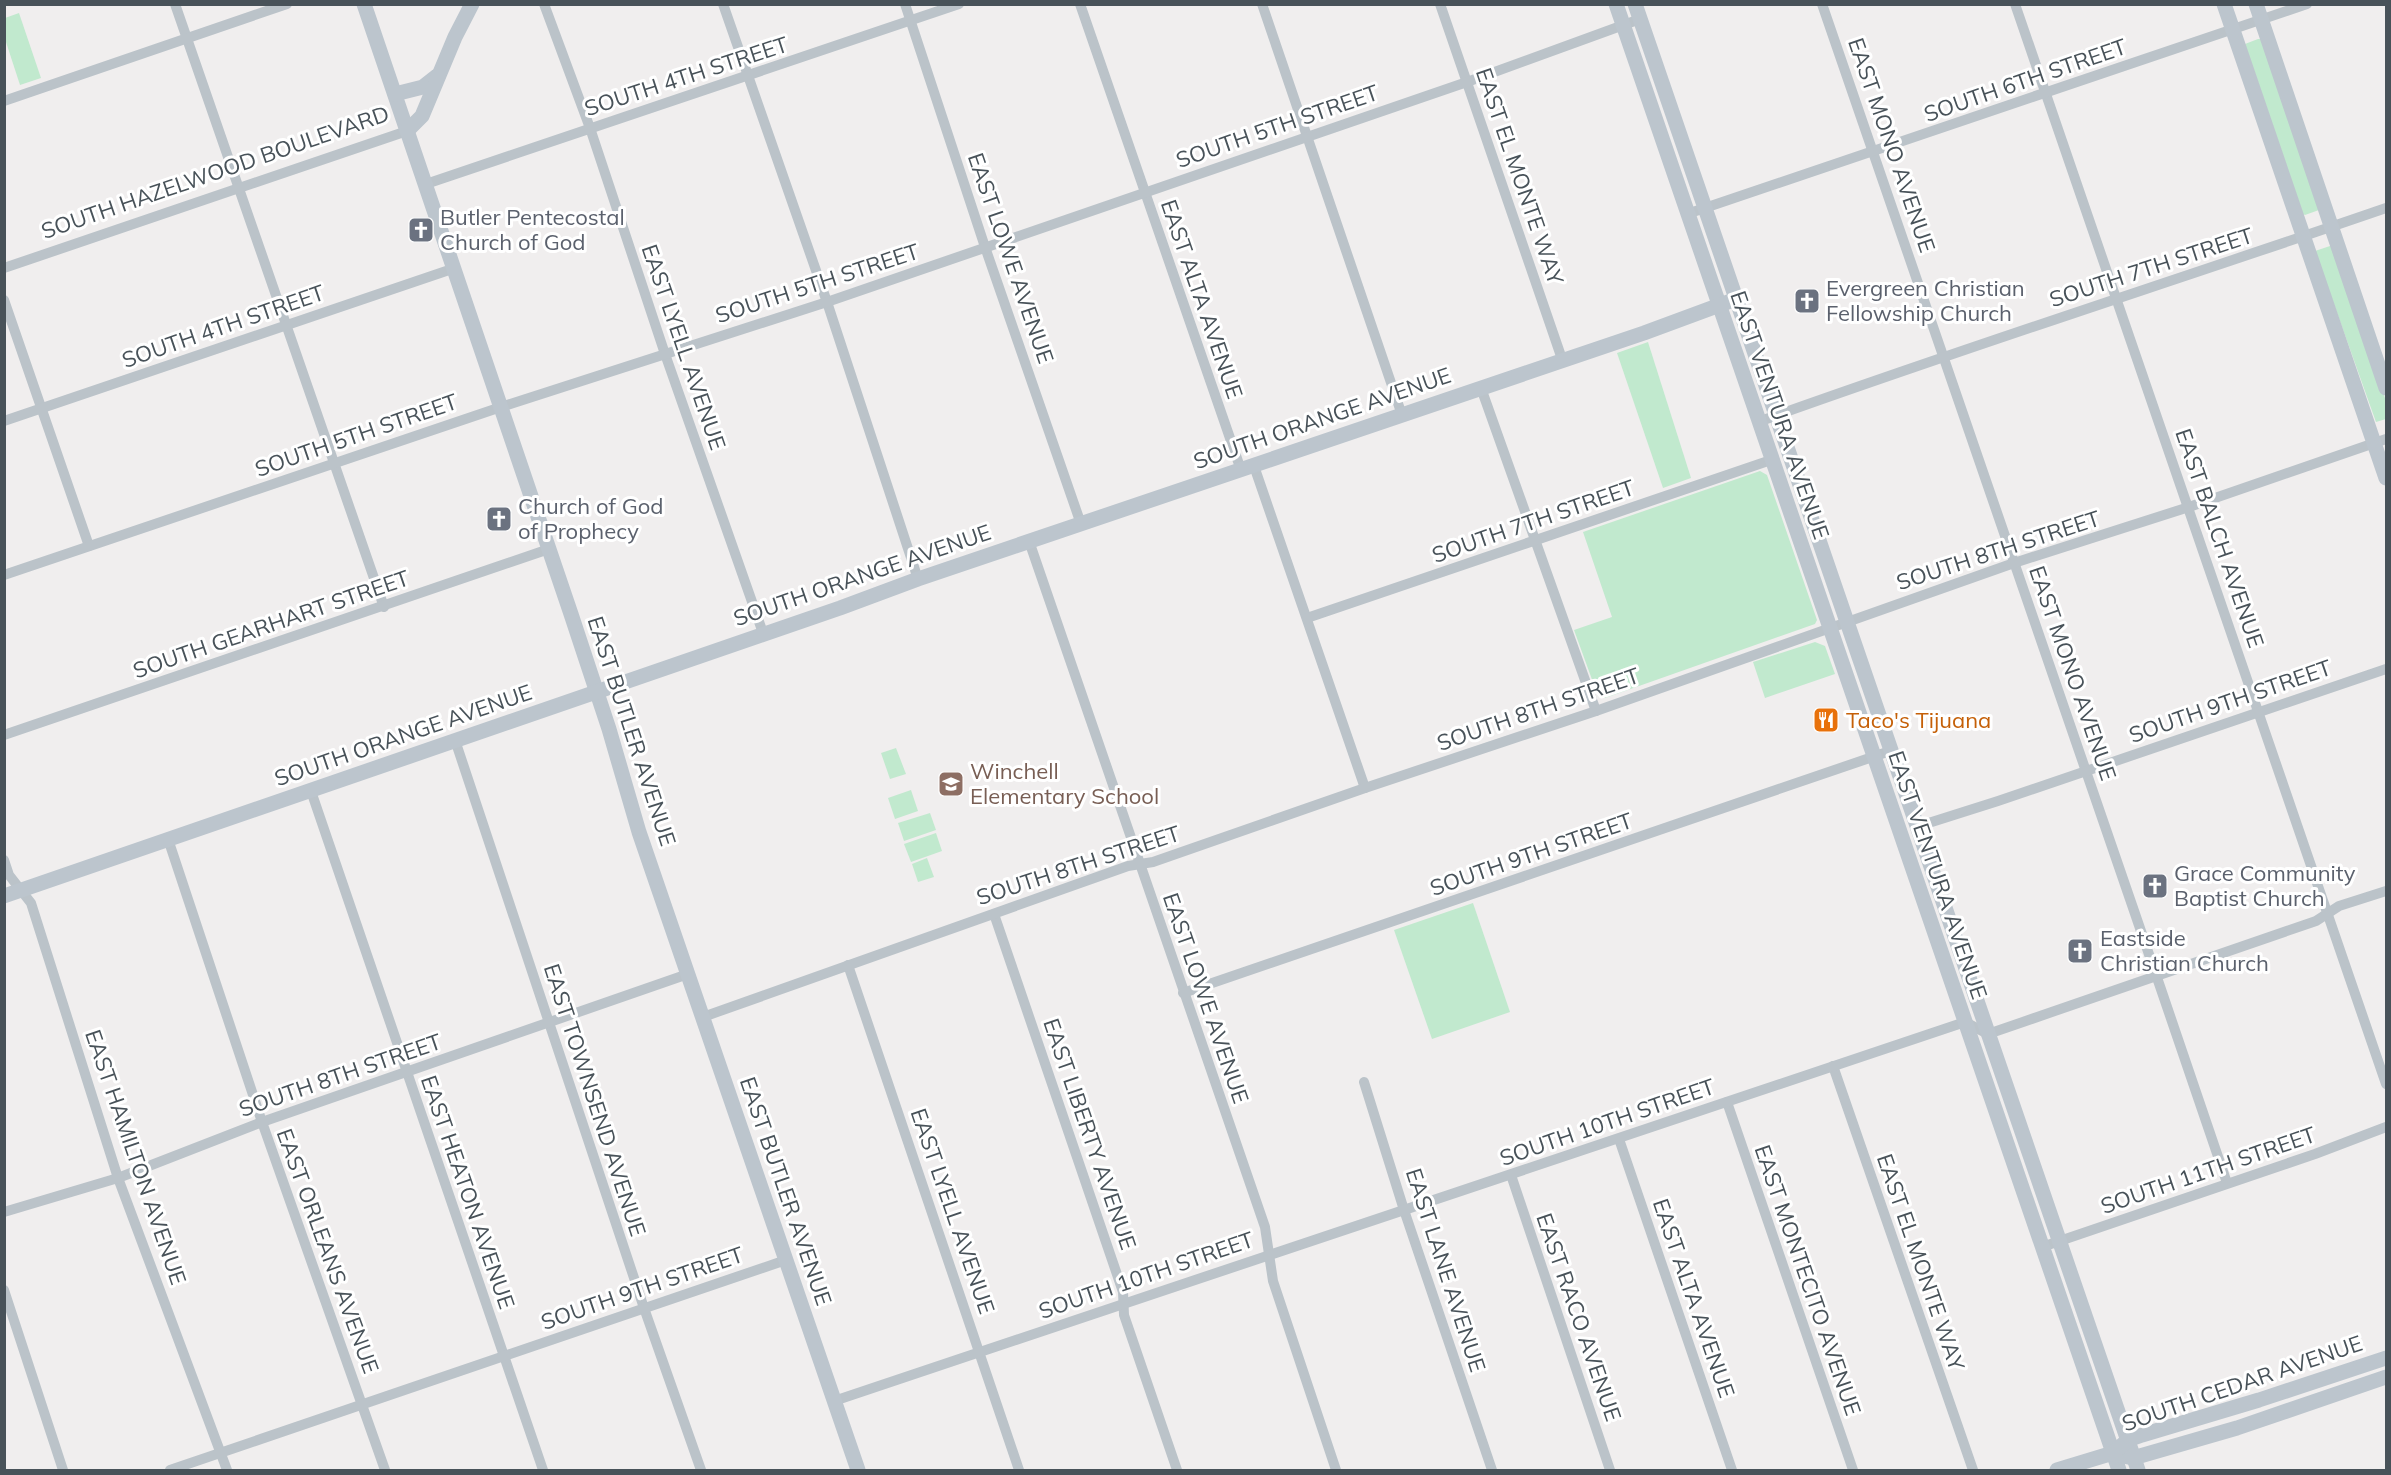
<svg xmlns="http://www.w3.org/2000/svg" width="2391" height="1475" viewBox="0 0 2391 1475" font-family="Mulish,sans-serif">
	<rect width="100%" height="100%" fill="#f0eeee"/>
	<g fill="#c1e9ce">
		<polygon points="19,13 41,78 20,85 5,39 5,18"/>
		<polygon points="2258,39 2261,39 2319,210 2305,215 2303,214 2245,44"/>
		<polygon points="2330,246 2334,247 2386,401 2386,419 2376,422 2315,251"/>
		<polygon points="1648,342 1691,478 1663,488 1617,353"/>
		<polygon points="1760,471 1767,475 1817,620 1815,624 1605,698 1598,696 1574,630 1612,617 1583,532"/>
		<polygon points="1815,642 1825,646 1835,674 1765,698 1753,662"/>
		<polygon points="896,748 906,774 890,779 881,753"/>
		<polygon points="911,790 918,811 895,819 888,798"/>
		<polygon points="930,813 936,830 904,841 898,823"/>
		<polygon points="936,833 942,851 911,862 904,844"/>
		<polygon points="927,858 934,877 918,882 912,864"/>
		<polygon points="1473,903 1510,1012 1432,1039 1394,930"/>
	</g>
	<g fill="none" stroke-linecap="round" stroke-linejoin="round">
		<g stroke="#bbc3c9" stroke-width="10">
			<polyline points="175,4 384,607"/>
			<polyline points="544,4 590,128 665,354 763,633"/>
			<polyline points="723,4 827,302 918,579"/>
			<polyline points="905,4 985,247 1081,524"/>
			<polyline points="1080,4 1241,470"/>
			<polyline points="1262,4 1402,415"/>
			<polyline points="1440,4 1562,359"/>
			<path d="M1822 4C1960 397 2093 790 2227 1183"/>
			<polyline points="2015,4 2386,1084"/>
			<polyline points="4,101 287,4"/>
			<polyline points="426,184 959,4"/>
			<polyline points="1687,214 2307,4"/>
			<polyline points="4,268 407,131"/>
			<polyline points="4,300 89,546"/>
			<polyline points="1481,388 1596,711"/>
			<polyline points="4,421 455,268"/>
			<path d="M1758 422C1966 347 2177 280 2386 208"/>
			<polyline points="1254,466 1365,788"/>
			<polyline points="1029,541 1265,1227 1273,1281 1336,1470"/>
			<polyline points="4,575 501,407 827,302 1467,82 1640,19"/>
			<polyline points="1307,618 1771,460"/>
			<polyline points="4,735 549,549"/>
			<polyline points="455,740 644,1308 701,1470"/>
			<polyline points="311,791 543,1470"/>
			<polyline points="1916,827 1998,801 2386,669"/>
			<polyline points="168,839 262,1122 385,1470"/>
			<polyline points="4,860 9,875 31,903 118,1178 227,1470"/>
			<polyline points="994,914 1123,1292 1124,1315 1177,1470"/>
			<polyline points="848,965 1019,1470"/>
			<polyline points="1183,993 1890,751"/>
			<polyline points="703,1017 1128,866 1153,862 1365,788 1596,711 2014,563 2189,507 2386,439"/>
			<polyline points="1833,1066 1973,1470"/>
			<polyline points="1364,1082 1404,1210 1492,1470"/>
			<polyline points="1727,1102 1853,1470"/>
			<polyline points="1619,1139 1732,1470"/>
			<polyline points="1511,1175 1610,1470"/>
			<polyline points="4,1212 118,1178 262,1122 688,974"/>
			<polyline points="2042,1247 2315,1154 2386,1127"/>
			<polyline points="4,1290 63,1470"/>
			<polyline points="834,1401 1965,1022 1988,1034 2316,921 2339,906 2386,891"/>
			<polyline points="170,1470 786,1260"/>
		</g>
		<g stroke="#bcc5cd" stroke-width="15">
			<polyline points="364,4 571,614 609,729 639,832 858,1470"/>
			<polyline points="1616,4 2119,1470"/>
			<polyline points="1635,4 2138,1470"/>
			<polyline points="2224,4 2386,478"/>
			<polyline points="2256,4 2386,388"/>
			<polyline points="395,94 423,87 437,76"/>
			<polyline points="407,131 422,116 455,37 472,4"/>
			<polyline points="4,896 840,608 918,579 1644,333 1736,299"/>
			<polyline points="2123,1456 2133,1458 2237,1428 2386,1377"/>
			<polyline points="2057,1470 2113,1453 2128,1440 2142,1435 2259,1400 2386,1358"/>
		</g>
	</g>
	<defs>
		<g id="church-square" transform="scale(1.35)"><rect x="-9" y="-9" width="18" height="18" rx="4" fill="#6b7280" stroke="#fff"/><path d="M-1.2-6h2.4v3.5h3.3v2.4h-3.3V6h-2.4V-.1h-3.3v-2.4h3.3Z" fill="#fff"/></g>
		<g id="restaurant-square" transform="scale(1.35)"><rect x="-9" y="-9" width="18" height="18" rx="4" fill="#e8710a" stroke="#fff"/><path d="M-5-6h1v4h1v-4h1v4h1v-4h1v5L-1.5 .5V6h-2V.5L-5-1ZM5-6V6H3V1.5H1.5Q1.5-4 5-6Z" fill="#fff"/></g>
		<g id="school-square" transform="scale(1.35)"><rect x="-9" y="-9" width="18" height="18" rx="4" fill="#8d6e63" stroke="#fff"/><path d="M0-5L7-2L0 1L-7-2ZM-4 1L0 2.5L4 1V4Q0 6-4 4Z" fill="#fff"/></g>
	</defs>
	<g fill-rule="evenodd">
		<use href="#church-square" x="421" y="230"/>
		<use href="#church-square" x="1807" y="301"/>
		<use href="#church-square" x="499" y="519"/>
		<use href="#restaurant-square" x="1826" y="720"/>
		<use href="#school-square" x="951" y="784"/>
		<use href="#church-square" x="2155" y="886"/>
		<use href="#church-square" x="2080" y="951"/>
	</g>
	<g text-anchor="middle" stroke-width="6" stroke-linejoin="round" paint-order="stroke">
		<g font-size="22" fill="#485259" stroke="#fff">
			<text transform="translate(686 76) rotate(-18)" y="8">SOUTH 4TH STREET</text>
			<text transform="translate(2025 80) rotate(-19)" y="8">SOUTH 6TH STREET</text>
			<text transform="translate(1277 126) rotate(-19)" y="8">SOUTH 5TH STREET</text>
			<text transform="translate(1892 145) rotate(71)" y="8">EAST MONO AVENUE</text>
			<text transform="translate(215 172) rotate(-19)" y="8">SOUTH HAZELWOOD BOULEVARD</text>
			<text transform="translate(1520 176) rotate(71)" y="8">EAST EL MONTE WAY</text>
			<text transform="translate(1011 258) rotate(71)" y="8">EAST LOWE AVENUE</text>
			<text transform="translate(2151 267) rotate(-18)" y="8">SOUTH 7TH STREET</text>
			<text transform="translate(817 283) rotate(-18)" y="8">SOUTH 5TH STREET</text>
			<text transform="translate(1202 299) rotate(71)" y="8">EAST ALTA AVENUE</text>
			<text transform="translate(223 326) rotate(-19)" y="8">SOUTH 4TH STREET</text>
			<text transform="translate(684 347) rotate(71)" y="8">EAST LYELL AVENUE</text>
			<text transform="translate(1780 415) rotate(71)" y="8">EAST VENTURA AVENUE</text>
			<text transform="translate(1322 418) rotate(-19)" y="8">SOUTH ORANGE AVENUE</text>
			<text transform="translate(356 435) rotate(-19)" y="8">SOUTH 5TH STREET</text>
			<text transform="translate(1533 521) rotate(-19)" y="8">SOUTH 7TH STREET</text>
			<text transform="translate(2220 538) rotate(71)" y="8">EAST BALCH AVENUE</text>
			<text transform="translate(1998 550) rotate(-18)" y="8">SOUTH 8TH STREET</text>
			<text transform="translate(862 575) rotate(-19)" y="8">SOUTH ORANGE AVENUE</text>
			<text transform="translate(271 624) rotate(-19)" y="8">SOUTH GEARHART STREET</text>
			<text transform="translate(2073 673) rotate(71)" y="8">EAST MONO AVENUE</text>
			<text transform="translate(2230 701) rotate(-19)" y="8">SOUTH 9TH STREET</text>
			<text transform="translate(1538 709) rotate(-19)" y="8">SOUTH 8TH STREET</text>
			<text transform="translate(632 731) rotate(72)" y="8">EAST BUTLER AVENUE</text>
			<text transform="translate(403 735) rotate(-19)" y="8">SOUTH ORANGE AVENUE</text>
			<text transform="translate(1531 854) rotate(-19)" y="8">SOUTH 9TH STREET</text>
			<text transform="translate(1078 865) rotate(-18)" y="8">SOUTH 8TH STREET</text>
			<text transform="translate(1938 875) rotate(71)" y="8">EAST VENTURA AVENUE</text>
			<text transform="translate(1206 998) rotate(71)" y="8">EAST LOWE AVENUE</text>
			<text transform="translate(340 1075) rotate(-19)" y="8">SOUTH 8TH STREET</text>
			<text transform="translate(595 1100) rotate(72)" y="8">EAST TOWNSEND AVENUE</text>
			<text transform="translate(1607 1122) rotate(-19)" y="8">SOUTH 10TH STREET</text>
			<text transform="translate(1090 1134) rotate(71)" y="8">EAST LIBERTY AVENUE</text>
			<text transform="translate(136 1157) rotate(71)" y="8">EAST HAMILTON AVENUE</text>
			<text transform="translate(2208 1170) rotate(-19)" y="8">SOUTH 11TH STREET</text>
			<text transform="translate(786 1191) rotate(71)" y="8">EAST BUTLER AVENUE</text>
			<text transform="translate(468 1192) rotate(71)" y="8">EAST HEATON AVENUE</text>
			<text transform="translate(953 1211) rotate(71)" y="8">EAST LYELL AVENUE</text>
			<text transform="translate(328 1251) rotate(70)" y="8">EAST ORLEANS AVENUE</text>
			<text transform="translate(1921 1262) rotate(71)" y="8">EAST EL MONTE WAY</text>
			<text transform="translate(1446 1270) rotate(72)" y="8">EAST LANE AVENUE</text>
			<text transform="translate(1146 1275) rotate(-19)" y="8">SOUTH 10TH STREET</text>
			<text transform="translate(1808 1280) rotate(71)" y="8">EAST MONTECITO AVENUE</text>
			<text transform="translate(642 1288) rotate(-19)" y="8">SOUTH 9TH STREET</text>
			<text transform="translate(1694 1298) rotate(71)" y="8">EAST ALTA AVENUE</text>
			<text transform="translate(1579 1317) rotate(71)" y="8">EAST RACO AVENUE</text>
			<text transform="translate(2242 1383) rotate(-19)" y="8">SOUTH CEDAR AVENUE</text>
		</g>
		<g font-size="22" fill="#5b616d" stroke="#fff" text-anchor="start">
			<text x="440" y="225">Butler Pentecostal<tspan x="440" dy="25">Church of God</tspan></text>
			<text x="1826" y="296">Evergreen Christian<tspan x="1826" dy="25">Fellowship Church</tspan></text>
			<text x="518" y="514">Church of God<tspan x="518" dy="25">of Prophecy</tspan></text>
			<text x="2174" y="881">Grace Community<tspan x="2174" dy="25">Baptist Church</tspan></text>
			<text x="2100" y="946">Eastside<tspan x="2100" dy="25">Christian Church</tspan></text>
		</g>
		<g font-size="22" fill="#c56008" stroke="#fff" text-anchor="start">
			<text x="1846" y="728">Taco's Tijuana</text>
		</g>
		<g font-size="22" fill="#785e54" stroke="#fff" text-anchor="start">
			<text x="970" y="779">Winchell<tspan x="970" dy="25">Elementary School</tspan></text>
		</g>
	</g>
	<rect width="2391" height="1475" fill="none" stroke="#485259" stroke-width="12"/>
</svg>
